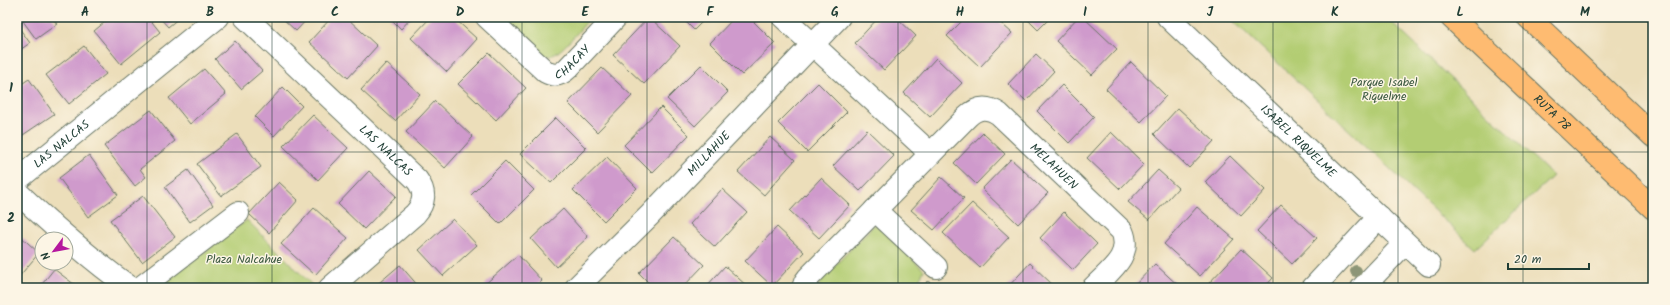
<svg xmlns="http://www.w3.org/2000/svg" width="1670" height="305" viewBox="0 0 1670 305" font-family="Kalam,sans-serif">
	<rect width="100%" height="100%" fill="#fcf5e5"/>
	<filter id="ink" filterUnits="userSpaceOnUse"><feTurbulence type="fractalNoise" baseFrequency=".025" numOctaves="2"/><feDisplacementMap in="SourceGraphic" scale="8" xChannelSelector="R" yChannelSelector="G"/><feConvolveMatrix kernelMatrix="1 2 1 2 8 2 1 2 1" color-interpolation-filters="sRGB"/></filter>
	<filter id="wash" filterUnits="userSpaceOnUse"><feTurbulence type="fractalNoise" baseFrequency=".012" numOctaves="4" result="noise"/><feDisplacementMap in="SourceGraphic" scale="16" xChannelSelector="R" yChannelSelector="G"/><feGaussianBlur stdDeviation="0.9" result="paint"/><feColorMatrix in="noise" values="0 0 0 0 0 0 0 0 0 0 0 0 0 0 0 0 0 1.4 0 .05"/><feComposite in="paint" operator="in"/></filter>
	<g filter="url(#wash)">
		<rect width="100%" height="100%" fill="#ecdeba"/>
		<g fill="#b3cd73" stroke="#698554">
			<path d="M502 17H591C583 26 563 51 553 55 550 57 547 56 543 55Z"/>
			<polygon points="1229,17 1386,17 1553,176 1475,249"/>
			<polygon points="247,220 315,288 166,288 171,277"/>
			<polygon points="875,224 924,270 915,288 819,288 821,281 824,277"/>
		</g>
		<g id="blocks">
			<g fill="#cf9acc">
				<polygon points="20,17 52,17 57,24 36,39"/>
				<polygon points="111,17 148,17 160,32 121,64 94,31"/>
				<polygon points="159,17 180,17 168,27"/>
				<polygon points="281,17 309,17 296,31"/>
				<polygon points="332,17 346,17 377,46 348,78 309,42"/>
				<polygon points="389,17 412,17 401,29"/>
				<polygon points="431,17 453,17 477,39 447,72 411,38"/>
				<polygon points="649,17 680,46 644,84 613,55"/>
				<polygon points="681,17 707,17 694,30"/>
				<polygon points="735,17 749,17 775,43 742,75 710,43"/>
				<polygon points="879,17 896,17 916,36 884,70 855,43"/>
				<polygon points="966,17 994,17 1012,33 980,67 947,36"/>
				<polygon points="1025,17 1051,17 1038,30"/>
				<polygon points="1078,17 1083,17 1117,49 1092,75 1056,41"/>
				<polygon points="17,25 30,43 17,52"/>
				<polygon points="235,41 262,71 241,89 215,59"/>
				<polygon points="84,46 106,74 69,104 46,75"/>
				<polygon points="489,53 526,88 496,120 458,84"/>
				<polygon points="1036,54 1054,71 1026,101 1008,84"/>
				<polygon points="936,58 962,83 930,117 904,93"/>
				<polygon points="1131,62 1166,96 1141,122 1106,89"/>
				<polygon points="386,63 420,94 395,121 361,90"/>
				<polygon points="701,65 728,92 695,126 667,99"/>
				<polygon points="602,68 632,96 597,132 568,103"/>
				<polygon points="204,69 226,94 190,124 169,98"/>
				<polygon points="29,79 54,114 17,139 17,87"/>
				<polygon points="818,83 847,112 807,152 778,123"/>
				<polygon points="1062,85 1094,117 1069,143 1037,111"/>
				<polygon points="283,87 302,106 274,136 255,117"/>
				<polygon points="435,101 473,137 445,168 406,132"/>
				<polygon points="661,107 689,135 652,173 624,145"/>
				<polygon points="1178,108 1214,141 1189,168 1154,134"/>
				<polygon points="151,110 175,141 140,169 146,177 135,186 104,146"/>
				<polygon points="313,115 348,148 318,180 283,146"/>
				<polygon points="556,118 586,148 551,183 520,154"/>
				<polygon points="867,130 894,156 860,191 833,166"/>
				<polygon points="1111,132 1144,164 1120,189 1087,158"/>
				<polygon points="983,133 1005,154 976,184 954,163"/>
				<polygon points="237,134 261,167 221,196 197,164"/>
				<polygon points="770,137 795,160 764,195 738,172"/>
				<polygon points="89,155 118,195 88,217 59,178"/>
				<polygon points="1230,156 1265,190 1241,216 1205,182"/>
				<polygon points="607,157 637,188 604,221 573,190"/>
				<polygon points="1011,159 1048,193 1018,224 982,189"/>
				<polygon points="505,161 534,190 500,224 471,195"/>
				<polygon points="188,170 213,205 190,222 165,187"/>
				<polygon points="1158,170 1178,188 1149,220 1128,202"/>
				<polygon points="369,171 396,196 364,229 338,204"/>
				<polygon points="941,177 964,198 934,230 911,210"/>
				<polygon points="821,178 850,205 819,238 790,211"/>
				<polygon points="279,182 298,200 269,233 249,214"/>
				<polygon points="722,189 747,212 715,247 690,224"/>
				<polygon points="143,196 175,237 142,262 110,220"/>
				<polygon points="972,203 1009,237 980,268 943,233"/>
				<polygon points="1281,205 1317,238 1292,264 1257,231"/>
				<polygon points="1197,207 1234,239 1200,276 1164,244"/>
				<polygon points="314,208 348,238 315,275 281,244"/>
				<polygon points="563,209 588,237 556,267 531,239"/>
				<polygon points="1064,212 1097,244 1073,270 1040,238"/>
				<polygon points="453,219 477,245 443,276 419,250"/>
				<polygon points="777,227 804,252 772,286 745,261"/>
				<polygon points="17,233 39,253 17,279"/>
				<polygon points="674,237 704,265 682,288 654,288 639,273"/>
				<polygon points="1241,249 1273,278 1264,288 1214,288 1209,283"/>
				<polygon points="518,255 542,281 534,288 486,288 484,285"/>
				<polygon points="1030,263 1056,288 1007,288"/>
				<polygon points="1155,264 1181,288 1132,288"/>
				<polygon points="400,265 420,288 373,288"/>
				<polygon points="725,266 749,288 705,288"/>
				<polygon points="54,269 79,288 39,288"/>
				<polygon points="927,281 941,288 924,288"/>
			</g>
		</g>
	</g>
	<g filter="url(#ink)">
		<use href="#blocks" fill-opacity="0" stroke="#677563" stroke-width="1"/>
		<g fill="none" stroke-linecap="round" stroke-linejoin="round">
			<g stroke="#677563" stroke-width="24">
				<g id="street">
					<path id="s1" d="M245 17 417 180C426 192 425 203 415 214L330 288"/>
					<path id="s2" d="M487 17 546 72C555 77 561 75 568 68L616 17"/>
					<polyline points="783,17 930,153"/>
					<path id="s3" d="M1168 17 1429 265"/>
					<path id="s4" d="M17 180 218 17"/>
					<path d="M17 192C53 226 90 259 131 288"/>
					<polyline points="875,210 936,267"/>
					<polyline points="140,288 238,213"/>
					<path id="s5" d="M576 288 650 215 839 17"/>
					<path id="s6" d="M803 288 805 282 808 278 967 117C977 107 987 106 999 114L1122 231C1133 256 1109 271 1093 288"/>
					<polyline points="1313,288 1379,217"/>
					<polyline points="1362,288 1405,243"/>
				</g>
			</g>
			<g stroke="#677563" stroke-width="24">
				<g id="highway">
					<path id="s7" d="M1451 17 1653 208"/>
					<polyline points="1528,17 1653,136"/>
				</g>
			</g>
			<use href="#street" stroke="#fff" stroke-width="22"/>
			<use href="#highway" stroke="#febb71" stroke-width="22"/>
		</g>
		<circle fill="#8c9577" cx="1356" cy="271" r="6"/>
	</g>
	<path fill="none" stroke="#1f3d34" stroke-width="1" stroke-opacity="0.55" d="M147 17V288M272 17V288M397 17V288M522 17V288M647 17V288M772 17V288M898 17V288M1023 17V288M1148 17V288M1273 17V288M1398 17V288M1523 17V288M17 152H1653"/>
	<g text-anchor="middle" stroke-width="3" stroke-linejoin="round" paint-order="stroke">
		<g font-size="12" fill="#1f3d34" stroke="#fcf5e5">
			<text dy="4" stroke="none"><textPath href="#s2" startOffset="112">CHACAY</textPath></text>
			<text dy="4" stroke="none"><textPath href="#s7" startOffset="139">RUTA 78</textPath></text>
			<text dy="4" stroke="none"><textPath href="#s3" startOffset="180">ISABEL RIQUELME</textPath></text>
			<text dy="4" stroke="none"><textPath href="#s4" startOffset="57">LAS NALCAS</textPath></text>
			<text dy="4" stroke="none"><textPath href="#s1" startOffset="194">LAS NALCAS</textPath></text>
			<text dy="4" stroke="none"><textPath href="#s5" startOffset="189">MILLAHUE</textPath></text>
			<text dy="4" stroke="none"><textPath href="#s6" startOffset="349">MELAHUEN</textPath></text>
		</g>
		<g font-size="12" fill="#3d5a41" stroke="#fcf5e5">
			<text x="1384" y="86">Parque Isabel<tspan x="1384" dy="14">Riquelme</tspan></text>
			<text x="244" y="263">Plaza Nalcahue</text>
		</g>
	</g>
	<rect width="1670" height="305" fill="none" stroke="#fcf5e5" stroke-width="44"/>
	<g transform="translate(54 251) rotate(238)"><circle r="19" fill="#fcf5e5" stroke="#a4ab9e"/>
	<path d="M0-3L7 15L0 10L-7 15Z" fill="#b5179e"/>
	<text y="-6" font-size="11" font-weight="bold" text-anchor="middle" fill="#1f3d34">N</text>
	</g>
	<path d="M1508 263v6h81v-6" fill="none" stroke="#1f3d34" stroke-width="2"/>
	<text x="1514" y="263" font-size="12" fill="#1f3d34" stroke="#fcf5e5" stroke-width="3" paint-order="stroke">20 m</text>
	<rect x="22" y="22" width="1626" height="261" fill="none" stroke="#1f3d34" stroke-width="1.5"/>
	<g font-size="13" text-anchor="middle" font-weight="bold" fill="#1f3d34">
		<text x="85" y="16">A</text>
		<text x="210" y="16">B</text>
		<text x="335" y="16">C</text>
		<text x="460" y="16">D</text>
		<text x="585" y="16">E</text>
		<text x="710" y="16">F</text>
		<text x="835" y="16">G</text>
		<text x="960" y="16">H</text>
		<text x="1085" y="16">I</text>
		<text x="1210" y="16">J</text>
		<text x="1335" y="16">K</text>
		<text x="1460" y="16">L</text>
		<text x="1585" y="16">M</text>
		<text x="11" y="92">1</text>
		<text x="11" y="222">2</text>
	</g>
</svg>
